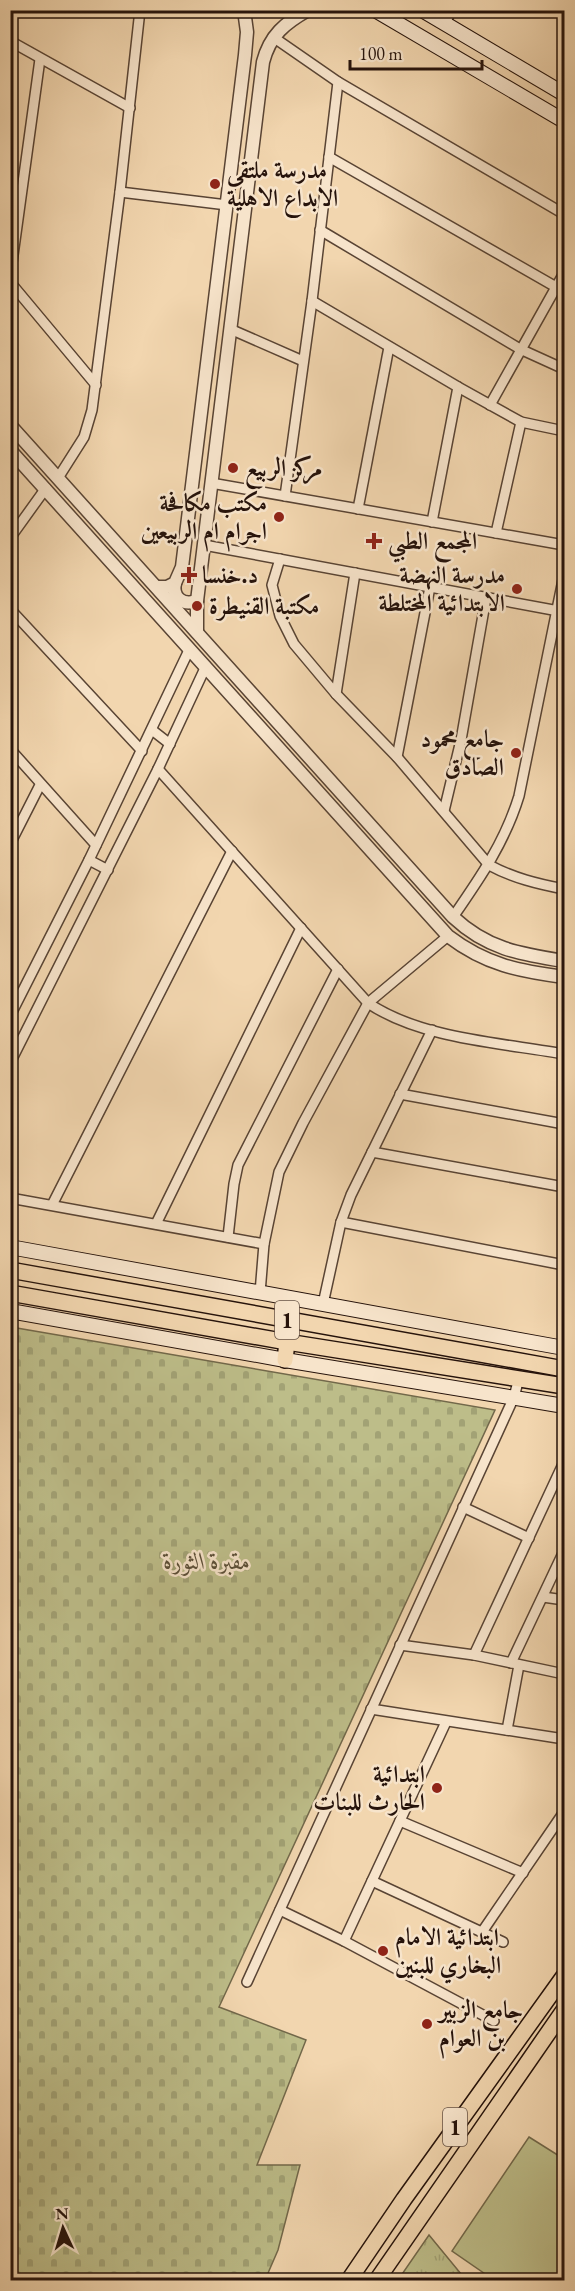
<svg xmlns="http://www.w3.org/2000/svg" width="575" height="2291" viewBox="0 0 575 2291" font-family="'EB Garamond',Amiri,serif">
	<defs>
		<pattern id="cemetery-stones" width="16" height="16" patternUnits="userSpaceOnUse" patternTransform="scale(1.5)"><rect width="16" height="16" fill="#bdbd89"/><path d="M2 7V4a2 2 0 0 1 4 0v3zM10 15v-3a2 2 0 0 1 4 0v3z" fill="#a2a275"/></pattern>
		<pattern id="park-tufts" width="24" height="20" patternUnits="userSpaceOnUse" patternTransform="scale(1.5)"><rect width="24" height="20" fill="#bdbd89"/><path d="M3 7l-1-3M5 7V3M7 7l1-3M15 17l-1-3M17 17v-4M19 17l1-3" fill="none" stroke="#a2a275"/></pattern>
	</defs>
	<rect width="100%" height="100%" fill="#f2d6af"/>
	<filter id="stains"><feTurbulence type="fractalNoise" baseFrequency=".00333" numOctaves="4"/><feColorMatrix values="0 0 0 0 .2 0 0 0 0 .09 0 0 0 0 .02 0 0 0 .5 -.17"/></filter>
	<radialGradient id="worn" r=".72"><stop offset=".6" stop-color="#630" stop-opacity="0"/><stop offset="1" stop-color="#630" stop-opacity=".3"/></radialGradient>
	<polygon fill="url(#cemetery-stones)" stroke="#72684a" stroke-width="1.5" points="11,1327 495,1410 219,2007 306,2040 257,2165 300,2165 278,2250 265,2280 11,2280"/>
	<polygon fill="url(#park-tufts)" stroke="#72684a" stroke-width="1.5" points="429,2235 466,2280 398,2280"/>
	<polygon fill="#bdbd89" stroke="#72684a" stroke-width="1.5" points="529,2137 564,2159 564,2266 555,2280 494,2280 452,2251"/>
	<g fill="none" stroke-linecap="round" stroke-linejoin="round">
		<g stroke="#594434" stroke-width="12">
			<g id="minor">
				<polyline points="444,24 452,10"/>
				<polyline points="273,37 338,82 564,214"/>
				<polyline points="10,41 130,108"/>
				<polyline points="329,157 556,287"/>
				<polyline points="120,192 227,205"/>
				<polyline points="320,230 520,349 564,369"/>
				<polyline points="10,277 40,59"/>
				<polyline points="10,282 96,385"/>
				<polyline points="312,301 458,387 521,422 564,431"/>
				<polyline points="230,329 303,361"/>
				<polyline points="490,405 564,273"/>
				<polyline points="58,478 84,437 92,410 120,192 140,10"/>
				<polyline points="211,483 564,545"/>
				<polyline points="285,496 312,301 338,82"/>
				<polyline points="358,509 389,347"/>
				<polyline points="432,522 458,387"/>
				<polyline points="496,533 521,422"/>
				<polyline points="10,538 46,488"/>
				<polyline points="204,545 564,612"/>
				<path d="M280 559 272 585 280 616 294 644 336 694 397 757 489 865C513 878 538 884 564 889"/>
				<polyline points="10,609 142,751"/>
				<polyline points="336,694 355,573"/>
				<polyline points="152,730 170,744"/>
				<polyline points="10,749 96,845"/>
				<polyline points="397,757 430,587"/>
				<path d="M158 769 368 1003C421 1039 503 1043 564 1054"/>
				<polyline points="444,811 461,740 486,598"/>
				<polyline points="10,844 40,785"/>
				<polyline points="89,860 108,870"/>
				<path d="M453 917C480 878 505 842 519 796L564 575"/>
				<polyline points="10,1016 89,860 190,648"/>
				<polyline points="10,1063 158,769 206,666"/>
				<polyline points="400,1094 564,1124"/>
				<polyline points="372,1152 564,1187"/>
				<polyline points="10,1198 264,1244"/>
				<polyline points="52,1205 232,851"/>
				<polyline points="341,1222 564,1265"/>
				<polyline points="156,1224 301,928"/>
				<polyline points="228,1237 234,1184 238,1165 338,969"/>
				<polyline points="260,1293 264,1244 279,1172 303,1123 368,1003 448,936"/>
				<polyline points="323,1304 341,1222 351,1195 432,1030"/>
				<polyline points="463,1507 529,1538"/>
				<polyline points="543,1597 564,1600"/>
				<polyline points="400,1645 474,1655 564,1674"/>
				<polyline points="474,1655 564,1462"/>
				<polyline points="511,1663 564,1551"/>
				<polyline points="371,1709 564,1739"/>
				<polyline points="507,1730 519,1665"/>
				<polyline points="400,1821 523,1873"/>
				<polyline points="372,1881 503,1942"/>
				<polyline points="280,1910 344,1941 494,2021"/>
				<polyline points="482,1932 564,1812"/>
				<polyline points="344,1941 446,1722"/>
				<polyline points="247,1982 514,1397 519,1378"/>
			</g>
		</g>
		<g stroke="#594434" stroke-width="15">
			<g id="tertiary">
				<path d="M10 425 453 917C487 949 520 954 564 961"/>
				<path d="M10 450 448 936C486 965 519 971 564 977"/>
				<path d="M175 583C172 597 182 606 197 601"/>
				<polyline points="157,587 167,587 175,583 182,567 245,55 247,32 244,10"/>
				<path d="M197 632V601L263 62C270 35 285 23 308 10"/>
			</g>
		</g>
		<g stroke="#26130b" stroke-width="16">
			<g id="secondary">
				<polyline points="375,10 564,121"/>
				<polyline points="422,10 564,94"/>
				<polyline points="10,1247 564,1348"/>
				<polyline points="10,1311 285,1360 564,1406"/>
			</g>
		</g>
		<g stroke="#26130b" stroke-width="18">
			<g id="trunk">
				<polyline points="10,1270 564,1369"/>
				<polyline points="10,1293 287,1342 564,1386"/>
				<polyline points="285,1360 287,1342"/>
				<polyline points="349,2280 404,2199 564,1976"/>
				<polyline points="377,2280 564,2010"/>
			</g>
		</g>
		<use href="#minor" stroke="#f7e4cb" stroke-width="9"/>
		<use href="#tertiary" stroke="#f7e4cb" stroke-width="12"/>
		<use href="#secondary" stroke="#f7e4cb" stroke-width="14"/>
		<use href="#trunk" stroke="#f2d6af" stroke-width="15"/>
	</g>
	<g fill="#8f2418" stroke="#f7e4cb" stroke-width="2">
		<circle cx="215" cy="184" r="6"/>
		<circle cx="233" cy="468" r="6"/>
		<circle cx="279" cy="517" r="6"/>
		<path d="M371 532h6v6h6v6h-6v6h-6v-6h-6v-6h6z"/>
		<path d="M186 566h6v6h6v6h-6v6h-6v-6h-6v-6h6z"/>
		<circle cx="517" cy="589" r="6"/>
		<circle cx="197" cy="606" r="6"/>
		<circle cx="516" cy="753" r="6"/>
		<circle cx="437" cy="1788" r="6"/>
		<circle cx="383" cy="1951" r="6"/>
		<circle cx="427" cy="2024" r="6"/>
	</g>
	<g text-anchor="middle" stroke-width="5" stroke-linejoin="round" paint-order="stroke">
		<g fill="#f7e4cb" stroke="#655245" stroke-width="1.5">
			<rect x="275" y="1301" width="24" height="38" rx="4.5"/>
			<rect x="443" y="2108" width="24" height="38" rx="4.5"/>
		</g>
		<g font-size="22" font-weight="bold" fill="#26130b">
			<text x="287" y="1328">1</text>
			<text x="455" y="2135">1</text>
		</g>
		<g font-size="24" font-weight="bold" fill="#26130b" stroke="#f7e4cb" text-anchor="start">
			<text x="227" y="178">مدرسة ملتقى<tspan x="227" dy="28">الابداع الاهلية</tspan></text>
			<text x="245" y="476">مركز الربيع</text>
			<text x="267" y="511" text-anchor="end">مكتب مكافحة<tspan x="267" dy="28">اجرام ام الربيعين</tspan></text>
			<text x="388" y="549">المجمع الطبي</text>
			<text x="202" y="583">د.خنسا</text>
			<text x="505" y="583" text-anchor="end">مدرسة النهضة<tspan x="505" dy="28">الابتدائية المختلطة</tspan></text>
			<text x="209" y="614">مكتبة القنيطرة</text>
			<text x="504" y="747" text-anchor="end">جامع محمود<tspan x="504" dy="28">الصادق</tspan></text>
			<text x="425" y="1782" text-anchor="end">ابتدائية<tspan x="425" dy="28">الحارث للبنات</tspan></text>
			<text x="395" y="1945">ابتدائية الامام<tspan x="395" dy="28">البخاري للبنين</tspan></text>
			<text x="439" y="2018">جامع الزبير<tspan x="439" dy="28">بن العوام</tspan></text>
		</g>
		<g font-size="24" font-style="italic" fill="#5b4e37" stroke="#f7e4cb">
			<text x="207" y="1569">مقبرة الثورة</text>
		</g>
	</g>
	<rect width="575" height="2291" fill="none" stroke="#f2d6af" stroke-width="36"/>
	<rect x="12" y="12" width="551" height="2267" fill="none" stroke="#26130b" stroke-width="3"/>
	<rect x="18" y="18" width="539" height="2255" fill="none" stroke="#26130b" stroke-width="1.5"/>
	<g transform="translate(63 2228) rotate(356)" stroke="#f7e4cb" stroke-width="4.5" paint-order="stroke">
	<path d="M0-4.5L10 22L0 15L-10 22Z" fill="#26130b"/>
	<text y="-9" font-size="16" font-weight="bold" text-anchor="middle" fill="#26130b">N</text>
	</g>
	<path d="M350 60v9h132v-9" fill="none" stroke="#26130b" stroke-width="3"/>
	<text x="359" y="60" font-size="18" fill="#26130b" stroke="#f7e4cb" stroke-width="4.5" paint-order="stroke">100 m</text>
	<rect width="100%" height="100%" filter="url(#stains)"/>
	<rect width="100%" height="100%" fill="url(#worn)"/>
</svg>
